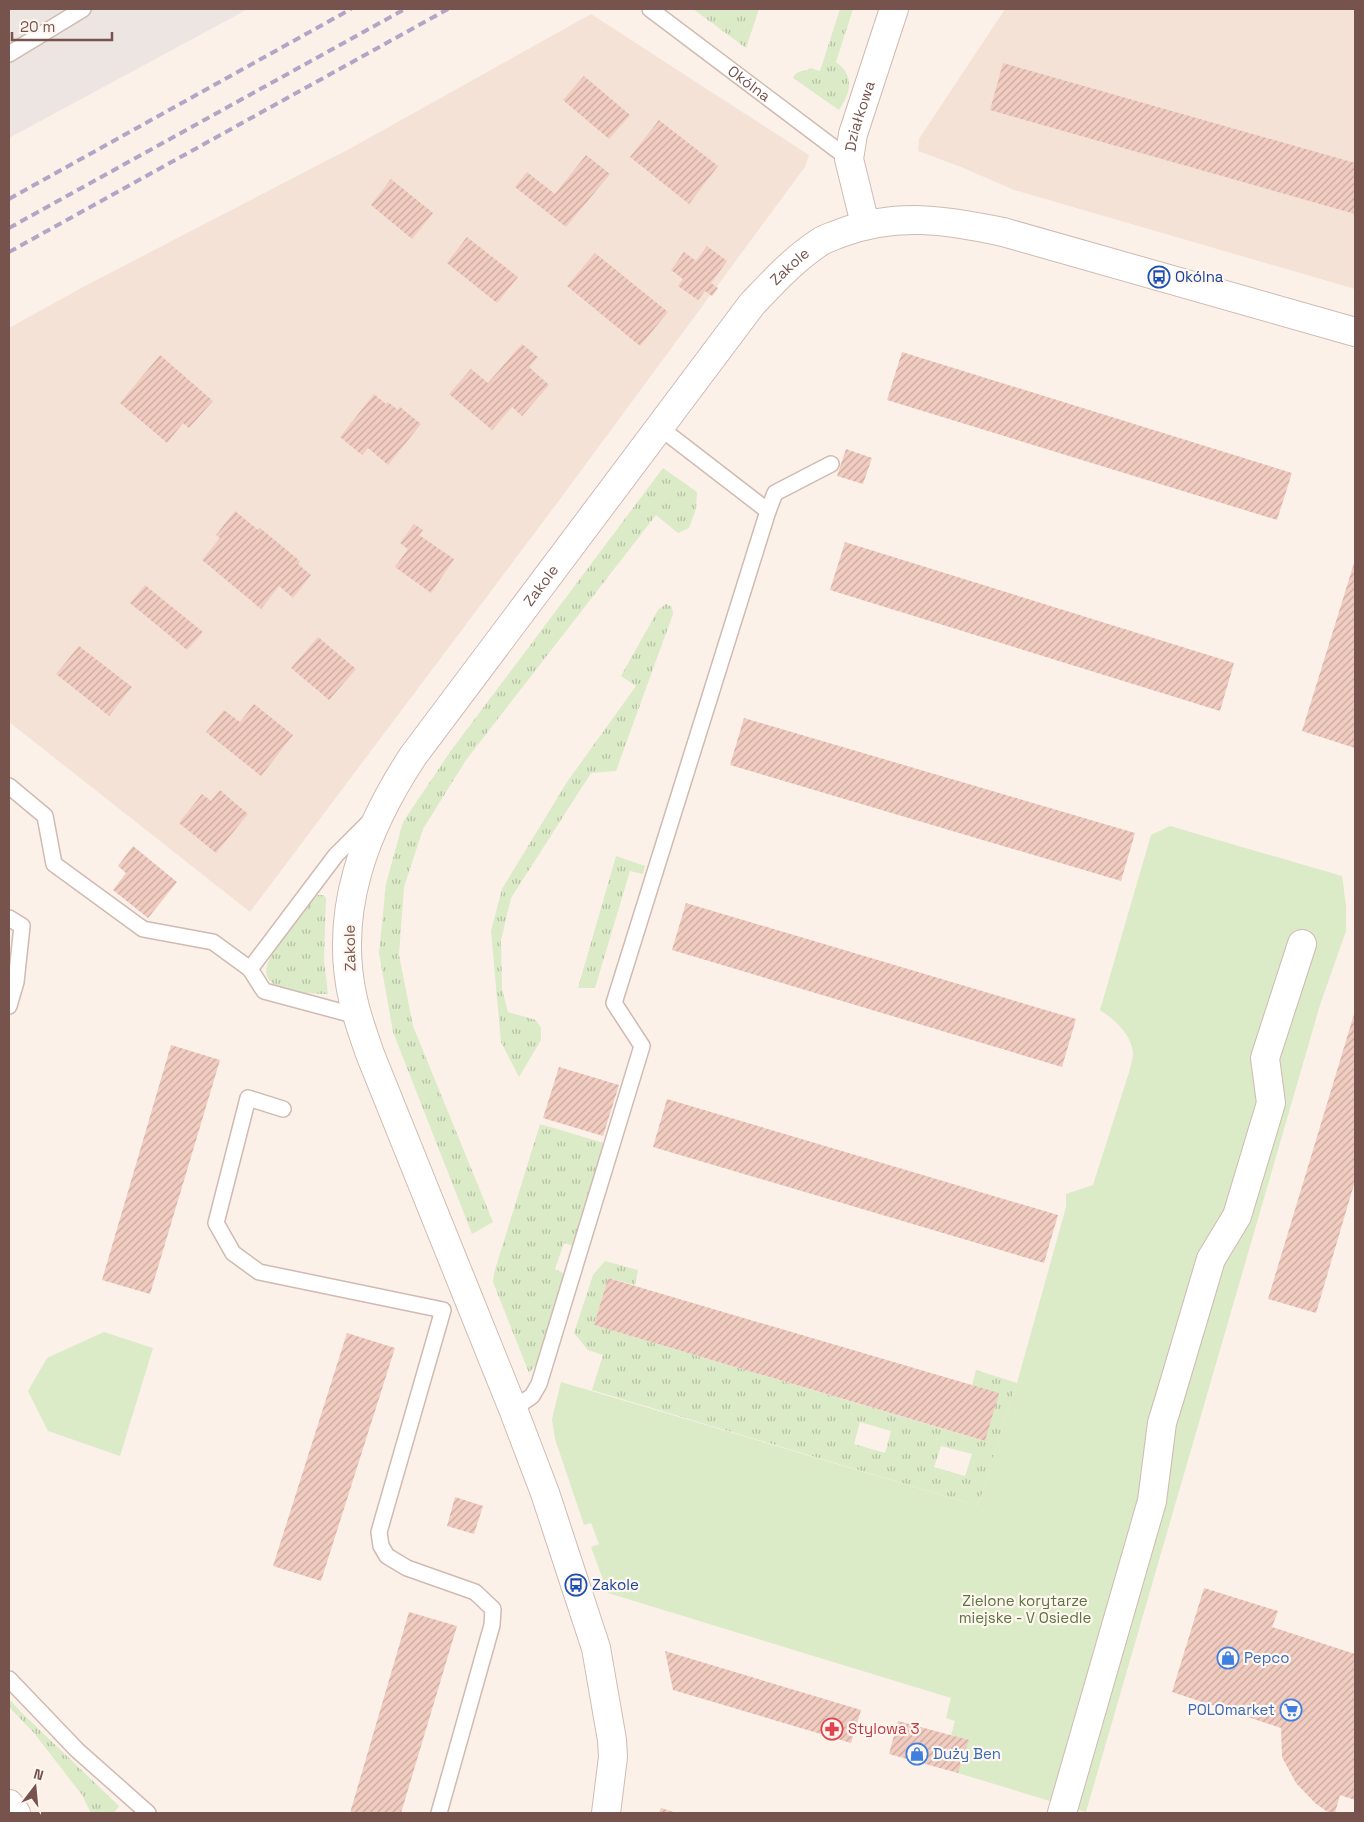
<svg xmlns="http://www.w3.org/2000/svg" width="1364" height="1822" viewBox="0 0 1364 1822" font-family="'Space Grotesk',sans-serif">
	<defs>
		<pattern id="grass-tufts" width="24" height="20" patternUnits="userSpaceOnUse" patternTransform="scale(1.25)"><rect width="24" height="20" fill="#dbeac7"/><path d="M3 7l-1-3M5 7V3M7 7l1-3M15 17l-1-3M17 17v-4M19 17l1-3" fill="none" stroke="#b6c0a4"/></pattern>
		<pattern id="building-hatch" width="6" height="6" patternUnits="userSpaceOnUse" patternTransform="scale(1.25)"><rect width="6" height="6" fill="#f1ccc1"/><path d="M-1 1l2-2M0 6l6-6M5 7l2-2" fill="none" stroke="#c8a89f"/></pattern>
	</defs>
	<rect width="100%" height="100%" fill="#fcf1e9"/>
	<g fill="#f4e2d7">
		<polygon points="1005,9 1355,9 1355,289 1014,190 961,167 918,151 919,139"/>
		<polygon points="591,14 809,155 805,167 555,506 250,912 9,722 9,328 83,287 351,148"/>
	</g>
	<polygon fill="#ede5e2" points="9,9 248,9 9,138"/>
	<g fill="url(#grass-tufts)" fill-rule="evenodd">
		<polygon points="693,9 759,9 746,48"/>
		<path d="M840 9H853L836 62C855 76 851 92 839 110L793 78C797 69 804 73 810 68L820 71Z"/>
		<polygon points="663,468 697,492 696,509 689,528 678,533 656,515 466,760 423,829 404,887 399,955 413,1026 493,1222 472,1234 393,1032 379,953 386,884 403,822 450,752"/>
		<polygon points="666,604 672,607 673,614 616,771 591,773 511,898 501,940 502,989 508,1012 536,1020 541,1028 541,1040 519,1077 501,1042 491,931 502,889 567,782 636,686 621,676 658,610"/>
		<polygon points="616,856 645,866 643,874 630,871 595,988 578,988"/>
		<path d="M318 895H323L326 898 324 960 328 994C312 994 259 993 267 966 270 955 278 946 285 937 295 922 304 906 318 895Z"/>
		<polygon points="540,1124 604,1143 573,1246 564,1243 555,1269 565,1274 539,1361 529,1373 493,1282 494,1273"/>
		<path d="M605 1261 638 1270 635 1285 608 1278 594 1325 984 1441 972 1385 976 1370 1017 1383 978 1506 592 1390 603 1355 588 1350 574 1333 593 1275ZM860 1422 891 1431 885 1453 854 1444ZM941 1446 972 1454 965 1476 934 1467Z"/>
		<polygon points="9,1699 22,1713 119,1806 114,1813 91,1813 82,1795 34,1733 9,1707"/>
	</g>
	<g fill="#dbeac7">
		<path d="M1170 826 1342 876 1346 906V931L1320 1005 1086 1812 958 1773 968 1741 951 1735 955 1721 946 1718 951 1698 608 1593 591 1547 599 1544 591 1523 584 1525 555 1439 552 1419 561 1382 978 1506 1017 1383 1066 1207V1194L1093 1185 1130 1069C1131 1064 1133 1058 1133 1053 1132 1035 1114 1019 1100 1010L1151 835Z"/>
		<polygon points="104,1332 153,1348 120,1456 48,1431 28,1391 47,1358"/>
	</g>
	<g fill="url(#building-hatch)">
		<polygon points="1003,63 1355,163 1355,214 990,110"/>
		<polygon points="584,76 630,115 609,139 563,100"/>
		<polygon points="659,120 718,166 689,204 630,157"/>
		<polygon points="586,155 610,174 566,227 515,187 527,172 555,194"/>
		<polygon points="391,179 433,213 412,239 371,205"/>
		<polygon points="467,237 518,277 497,303 447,263"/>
		<polygon points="707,246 727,261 711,283 718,288 712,296 705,291 698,300 678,286 683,279 671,270 684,252 696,261"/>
		<polygon points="595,253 668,312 640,346 567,286"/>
		<polygon points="522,344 538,357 529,367 549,385 522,416 512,407 492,430 449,394 471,369 488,383"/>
		<polygon points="902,352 1292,473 1277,520 887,400"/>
		<polygon points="160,355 213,401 189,428 183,423 167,443 120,403"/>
		<polygon points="374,394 386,404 388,402 398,410 400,407 421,424 388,465 368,448 362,455 340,437"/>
		<polygon points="846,449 872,458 863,484 837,476"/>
		<polygon points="235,511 258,530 260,528 300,561 298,564 311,575 293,598 279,586 261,609 202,560 220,538 216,535"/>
		<polygon points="414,524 423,530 419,535 454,559 431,593 395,567 408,549 400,543"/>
		<polygon points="845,542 1234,663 1220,711 830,590"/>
		<polygon points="1355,560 1355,748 1302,731"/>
		<polygon points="145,585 203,632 187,650 130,603"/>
		<polygon points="318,637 356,669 329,700 291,668"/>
		<polygon points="79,646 132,687 109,716 56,674"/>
		<polygon points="254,704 293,735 261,776 206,732 224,710 240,722"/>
		<polygon points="744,718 1135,833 1121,881 730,765"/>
		<polygon points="220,790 248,814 216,853 179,823 202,794 211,801"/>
		<polygon points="133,846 177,882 148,918 113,890 126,873 118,866"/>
		<polygon points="686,903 1076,1019 1062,1067 672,950"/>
		<polygon points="1355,1011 1355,1181 1316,1313 1268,1299"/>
		<polygon points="171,1045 220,1060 150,1294 102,1280"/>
		<polygon points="559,1067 619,1085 603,1136 543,1118"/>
		<polygon points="667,1099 1058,1215 1044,1263 653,1147"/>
		<polygon points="608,1278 999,1393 985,1441 594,1325"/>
		<polygon points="347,1333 395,1348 321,1581 273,1566"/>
		<polygon points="455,1497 483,1506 474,1534 447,1526"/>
		<polygon points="1204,1588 1278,1611 1272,1627 1355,1654 1355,1800 1340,1795 1335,1813 1329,1813 1315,1803 1296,1783 1282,1757 1281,1728 1172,1692"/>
		<polygon points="409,1612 457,1626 401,1813 350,1813"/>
		<polygon points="665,1651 861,1710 851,1743 673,1690"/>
		<polygon points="898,1721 969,1740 958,1773 889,1754"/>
		<polygon points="661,1808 677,1813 659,1813"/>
	</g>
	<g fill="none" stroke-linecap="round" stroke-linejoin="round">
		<g stroke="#d0bab1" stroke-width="18">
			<g id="lane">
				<path id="s1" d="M650 9 849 159"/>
				<polyline points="9,54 83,9"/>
				<polyline points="768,511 775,493 831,464"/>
				<polyline points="9,786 45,816 54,864 143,929 213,942 250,969"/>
				<polyline points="9,918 22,926 16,982 9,1006"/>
				<polyline points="357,1016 264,991 250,969 336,855 370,821"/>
				<polyline points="283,1109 248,1098 216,1223 233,1253 259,1272 443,1310 379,1532 381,1546 387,1556 407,1568 475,1592 493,1609 492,1625 439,1813"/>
				<polyline points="513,1409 532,1396 539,1384 642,1046 614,1003 768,511 659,427"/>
				<polyline points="9,1679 77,1750 148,1813"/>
			</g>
		</g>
		<g stroke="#d0bab1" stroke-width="30">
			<g id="street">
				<path id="s2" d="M865 224 849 159 853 134 894 9"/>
				<path id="s3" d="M606 1813 613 1757 612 1740 596 1648 545 1493 513 1409 370 1054C364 1036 357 1018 353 999 333 911 365 829 413 756L752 304C773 282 794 259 820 242 826 238 834 236 841 233 897 212 946 220 1003 232L1355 332"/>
				<polyline points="1062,1813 1152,1501 1162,1423 1170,1397 1211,1259 1237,1216 1271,1103 1265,1058 1302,944"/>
			</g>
		</g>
		<g stroke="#d3b9af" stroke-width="30">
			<polyline id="secondary" points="9,1804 16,1813"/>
		</g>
		<use href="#lane" stroke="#fff" stroke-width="15"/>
		<use href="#street" stroke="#fff" stroke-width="28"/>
		<use href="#secondary" stroke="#fff" stroke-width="28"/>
		<g stroke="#b2a6c6" stroke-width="4" stroke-dasharray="8 5" stroke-linecap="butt">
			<polyline points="9,199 351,9"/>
			<polyline points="9,228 405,9"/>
			<polyline points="9,252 448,9"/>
		</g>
	</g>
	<defs>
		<g id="bus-ring" transform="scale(1.125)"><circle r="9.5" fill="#fff6ef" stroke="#1a4fb4" stroke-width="1.5"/><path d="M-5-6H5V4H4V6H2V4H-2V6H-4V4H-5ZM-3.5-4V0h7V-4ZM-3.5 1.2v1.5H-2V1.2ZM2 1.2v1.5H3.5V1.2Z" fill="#1a4fb4"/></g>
		<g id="shop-ring" transform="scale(1.125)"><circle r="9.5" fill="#fff6ef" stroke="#3f7fe0" stroke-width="1.5"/><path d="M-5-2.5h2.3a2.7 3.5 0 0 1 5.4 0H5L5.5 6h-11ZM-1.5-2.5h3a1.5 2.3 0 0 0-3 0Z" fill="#3f7fe0"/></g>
		<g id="supermarket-ring" transform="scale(1.125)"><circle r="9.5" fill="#fff6ef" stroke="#3f7fe0" stroke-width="1.5"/><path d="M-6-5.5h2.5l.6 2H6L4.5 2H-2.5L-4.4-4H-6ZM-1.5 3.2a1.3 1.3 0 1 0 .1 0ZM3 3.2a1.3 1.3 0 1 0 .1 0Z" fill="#3f7fe0"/></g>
		<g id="pharmacy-ring" transform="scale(1.125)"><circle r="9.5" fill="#fff6ef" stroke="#e0444e" stroke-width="1.5"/><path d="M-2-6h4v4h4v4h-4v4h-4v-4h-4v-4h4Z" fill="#e0444e"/></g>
	</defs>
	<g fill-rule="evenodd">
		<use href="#bus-ring" x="1159" y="277"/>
		<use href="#bus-ring" x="576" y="1585"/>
		<use href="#shop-ring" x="1228" y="1658"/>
		<use href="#supermarket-ring" x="1291" y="1710"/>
		<use href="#pharmacy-ring" x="832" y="1729"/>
		<use href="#shop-ring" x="917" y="1754"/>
	</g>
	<g text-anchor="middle" stroke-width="4.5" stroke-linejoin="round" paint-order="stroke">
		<g font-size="15" fill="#76544d" stroke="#fff6ef">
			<text dy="5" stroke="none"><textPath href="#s1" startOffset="124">Okólna</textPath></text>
			<text dy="5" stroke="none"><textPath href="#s2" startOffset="111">Działkowa</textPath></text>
			<text dy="5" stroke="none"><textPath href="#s3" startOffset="1736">Zakole</textPath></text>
			<text dy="5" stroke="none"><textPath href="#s3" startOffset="1331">Zakole</textPath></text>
			<text transform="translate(350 948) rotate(-91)" y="5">Zakole</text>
		</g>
		<g font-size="15" fill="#164399" stroke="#fff6ef" text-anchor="start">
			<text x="1175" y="282">Okólna</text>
			<text x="592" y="1590">Zakole</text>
		</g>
		<g font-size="15" fill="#5a7541" stroke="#fff6ef">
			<text x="1025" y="1606">Zielone korytarze<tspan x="1025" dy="17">miejske - V Osiedle</tspan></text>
		</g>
		<g font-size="15" fill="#366cbe" stroke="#fff6ef" text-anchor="start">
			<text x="1244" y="1663">Pepco</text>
			<text x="1275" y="1715" text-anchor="end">POLOmarket</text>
			<text x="933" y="1759">Duży Ben</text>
		</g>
		<g font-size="15" fill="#be3a42" stroke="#fff6ef" text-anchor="start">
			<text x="848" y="1734">Stylowa 3</text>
		</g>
	</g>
	<rect width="1364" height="1822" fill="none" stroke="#76544d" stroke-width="20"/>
	<g transform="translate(35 1787) rotate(16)" stroke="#fff6ef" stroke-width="4" paint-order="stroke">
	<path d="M0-4L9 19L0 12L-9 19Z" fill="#76544d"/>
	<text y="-8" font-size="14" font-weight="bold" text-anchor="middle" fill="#76544d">N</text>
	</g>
	<path d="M12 32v8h100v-8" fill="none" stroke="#76544d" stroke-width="2.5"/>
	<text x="20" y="32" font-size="15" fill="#76544d" stroke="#fff6ef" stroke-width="4" paint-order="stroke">20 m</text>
</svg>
